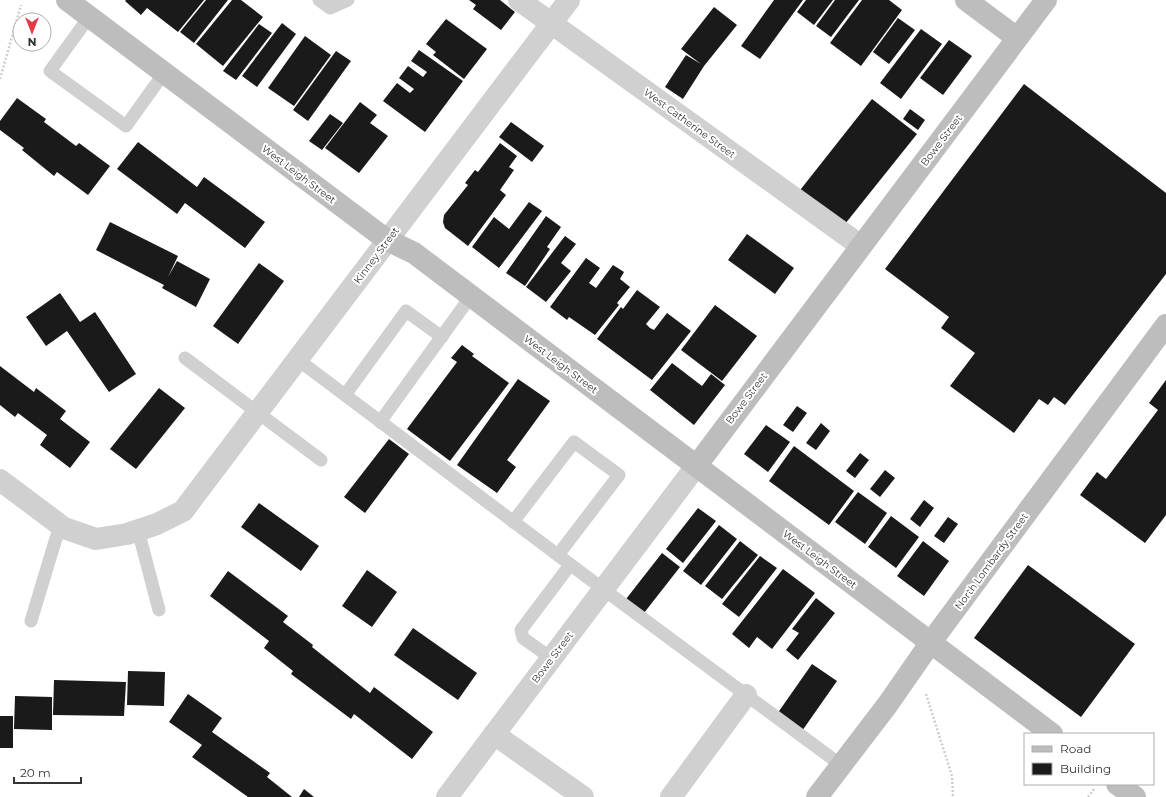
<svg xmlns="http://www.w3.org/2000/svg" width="1166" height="797" viewBox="0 0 1166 797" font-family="Montserrat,sans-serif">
	<rect width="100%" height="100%" fill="#fff"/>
	<g fill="#1a1a1a">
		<polygon points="126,0 204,0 178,32 147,8 141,15 125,1"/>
		<polygon points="206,0 228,0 194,43 180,32"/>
		<polygon points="232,0 241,0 263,17 223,66 196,44"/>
		<polygon points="469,0 500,0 515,12 501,30 473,9 476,5"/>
		<polygon points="774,0 803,0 760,59 741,46"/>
		<polygon points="806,0 833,0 814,25 797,12"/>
		<polygon points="835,0 859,0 831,37 816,26"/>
		<polygon points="862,0 889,0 902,10 861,66 830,43"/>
		<polygon points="714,7 737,25 704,66 683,99 665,87 686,55 701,64 681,49"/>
		<polygon points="898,18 915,30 889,64 873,52"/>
		<polygon points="446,19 487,49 464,79 433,55 436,52 426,44"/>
		<polygon points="282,23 296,34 257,87 242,76"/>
		<polygon points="259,24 272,33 236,80 223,71"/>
		<polygon points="921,29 942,44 901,99 880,83"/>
		<polygon points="305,36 331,55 294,106 268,88"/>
		<polygon points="949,40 972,56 943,95 920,78"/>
		<polygon points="419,50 463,81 425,132 383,101 397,83 410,93 414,89 399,78 408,66 423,77 427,72 411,61"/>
		<polygon points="336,51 351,61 308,121 293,110"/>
		<polygon points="1024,84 1166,193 1166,274 1065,405 1054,397 1048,405 1039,399 1014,433 950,386 975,353 941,328 949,317 885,269"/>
		<polygon points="17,98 46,119 44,122 76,146 79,143 110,166 88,195 57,172 54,176 22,150 24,148 0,130 0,121"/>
		<polygon points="872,99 917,134 841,229 797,194"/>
		<polygon points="360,102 377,115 370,123 388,136 359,173 325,148"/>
		<polygon points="910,109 925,120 918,130 903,119"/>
		<polygon points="330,114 343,123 322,150 309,141"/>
		<polygon points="511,122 544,146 532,162 499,137"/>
		<polygon points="138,142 197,187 204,177 265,222 245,248 185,203 177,214 117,169"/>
		<polygon points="500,143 517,156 509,167 514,170 500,190 506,195 468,246 445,228 443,222 444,215 468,185 465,183 475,170 478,172"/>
		<polygon points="529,202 542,211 499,268 472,247 494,217 509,229"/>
		<polygon points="546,216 561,227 547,247 550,249 525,286 506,273"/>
		<polygon points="110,222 178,256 168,277 177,261 210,279 196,307 162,288 164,285 96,250"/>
		<polygon points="747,234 794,268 775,294 728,260"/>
		<polygon points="565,236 576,244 561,263 571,271 546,302 526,287"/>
		<polygon points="586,258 600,268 589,283 596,288 613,265 624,272 620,279 630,287 617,303 619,305 595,335 569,317 567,320 550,307"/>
		<polygon points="259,263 284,281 238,344 213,326"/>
		<polygon points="637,290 660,307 646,324 650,328 654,330 667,313 691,331 652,380 597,339 621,307 623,309"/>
		<polygon points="60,293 80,322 95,312 136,374 109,392 67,331 46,346 26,317"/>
		<polygon points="715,305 757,336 722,381 681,350"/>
		<polygon points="462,345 474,354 472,356 509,383 450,461 407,429 457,362 451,358"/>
		<polygon points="672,363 702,386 711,374 725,385 694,425 650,390"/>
		<polygon points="0,366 34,392 36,388 66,411 60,419 90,442 70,468 40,445 47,435 18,413 15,417 0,405"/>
		<polygon points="518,379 550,401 507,460 516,467 497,493 457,465"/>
		<polygon points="1166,380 1166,515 1145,543 1080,495 1097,472 1106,479 1158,410 1149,403"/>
		<polygon points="159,388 185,408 136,469 110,449"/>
		<polygon points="797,406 807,413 793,432 783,425"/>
		<polygon points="821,423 830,431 816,450 806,443"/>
		<polygon points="766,425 790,442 768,472 744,454"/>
		<polygon points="389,439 409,454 365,513 344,497"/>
		<polygon points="794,446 854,491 829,525 769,481"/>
		<polygon points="860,453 869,460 855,478 846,471"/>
		<polygon points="885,470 895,478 880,497 870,489"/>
		<polygon points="858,492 887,513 865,544 835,522"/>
		<polygon points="924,500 934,508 920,527 910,519"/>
		<polygon points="259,503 319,546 301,571 241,527"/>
		<polygon points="698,508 716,521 683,563 666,549"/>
		<polygon points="891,516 919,537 896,568 868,547"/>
		<polygon points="948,517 958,524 944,543 934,536"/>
		<polygon points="719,525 737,539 701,585 683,571"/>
		<polygon points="740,541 758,555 722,599 705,586"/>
		<polygon points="923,541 949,561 924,596 897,576"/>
		<polygon points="662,553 680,567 644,613 626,599"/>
		<polygon points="760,556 777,568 739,617 722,604"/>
		<polygon points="1028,565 1135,644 1081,717 974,638"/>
		<polygon points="783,569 815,593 772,649 757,637 749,648 732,634"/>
		<polygon points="367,570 397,592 372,627 342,606"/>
		<polygon points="228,571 288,616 283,622 313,645 312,647 370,693 374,687 433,732 412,759 354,714 351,719 291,674 293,671 264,648 269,641 210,596"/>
		<polygon points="816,598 835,613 798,660 786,650 799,633 792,629"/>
		<polygon points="413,628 477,673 458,700 394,655"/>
		<polygon points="812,664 837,681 802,731 777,714"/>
		<polygon points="128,671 165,672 164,706 127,705"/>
		<polygon points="54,680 126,682 124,716 53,715"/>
		<polygon points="188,694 222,718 212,732 270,773 267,777 292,797 248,797 192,757 202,745 169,722"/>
		<polygon points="15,696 52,697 52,730 14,729"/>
		<rect x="0" y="716" width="13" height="32"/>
		<polygon points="304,789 314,797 299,797"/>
	</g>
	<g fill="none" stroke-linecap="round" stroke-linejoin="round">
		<g stroke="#cdcdcd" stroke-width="2.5" stroke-dasharray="2 2" stroke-linecap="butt">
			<polyline points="0,79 21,5"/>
			<polyline points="926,694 952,776 953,797"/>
			<polyline points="1088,797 1095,788"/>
		</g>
		<g stroke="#d0d0d0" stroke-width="13">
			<polyline points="319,0 330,8 348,0"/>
			<polyline points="89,17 50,71 126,126 164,73"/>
			<polyline points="185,358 321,460"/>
			<polyline points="297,359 603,589 841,765"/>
			<polyline points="345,395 406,311 442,337"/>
			<polyline points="380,422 471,296"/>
			<polyline points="513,522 574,442 619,475 558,555"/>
			<polyline points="138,530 159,610"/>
			<polyline points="31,621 60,525"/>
			<polyline points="551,658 523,638 521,630 570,565"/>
		</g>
		<g stroke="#d0d0d0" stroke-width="22">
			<polyline points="519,0 861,246"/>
			<polyline points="0,480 64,528 96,539 127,534 157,524 183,511 569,0"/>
			<polyline points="494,734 583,797"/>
			<polyline points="447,797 697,465"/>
			<polyline points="671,797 746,695"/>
		</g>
		<g stroke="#bdbdbd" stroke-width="22">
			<polyline points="67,0 387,240 414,253 1052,734"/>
			<polyline points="966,0 1017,38"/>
			<polyline points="697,465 1046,0"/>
			<polyline points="1117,784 1135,797"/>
			<polyline points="817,797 888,704 931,642 1166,325"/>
		</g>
	</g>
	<g text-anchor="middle" stroke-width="4" stroke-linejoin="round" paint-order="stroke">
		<g font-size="10" fill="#333" stroke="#fff">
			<text transform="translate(690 123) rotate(36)" y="4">West Catherine Street</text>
			<text transform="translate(941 140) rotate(-53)" y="4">Bowe Street</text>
			<text transform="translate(299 174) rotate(37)" y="4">West Leigh Street</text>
			<text transform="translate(376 255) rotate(-53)" y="4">Kinney Street</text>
			<text transform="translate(561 364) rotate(37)" y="4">West Leigh Street</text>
			<text transform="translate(746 398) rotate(-53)" y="4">Bowe Street</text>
			<text transform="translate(820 559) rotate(37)" y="4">West Leigh Street</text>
			<text transform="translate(991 561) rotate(-54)" y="4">North Lombardy Street</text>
			<text transform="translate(552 657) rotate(-53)" y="4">Bowe Street</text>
		</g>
	</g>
	<rect x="1024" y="733" width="130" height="52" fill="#ffffff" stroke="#adadad"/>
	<rect x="1032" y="746" width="20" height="6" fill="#bdbdbd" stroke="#adadad"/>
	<text x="1060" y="753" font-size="12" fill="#333333">Road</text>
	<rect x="1032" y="763" width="20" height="12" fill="#1a1a1a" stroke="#adadad"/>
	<text x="1060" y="773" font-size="12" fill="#333333">Building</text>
	<g transform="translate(32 32) rotate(180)"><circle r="19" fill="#ffffff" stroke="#adadad"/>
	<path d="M0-3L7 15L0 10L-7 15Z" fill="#e63946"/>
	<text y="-6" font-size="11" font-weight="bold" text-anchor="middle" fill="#333333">N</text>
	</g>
	<path d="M14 777v6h67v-6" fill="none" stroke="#333333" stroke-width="2"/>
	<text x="20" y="777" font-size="12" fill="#333333" stroke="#ffffff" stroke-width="3" paint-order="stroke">20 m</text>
</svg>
